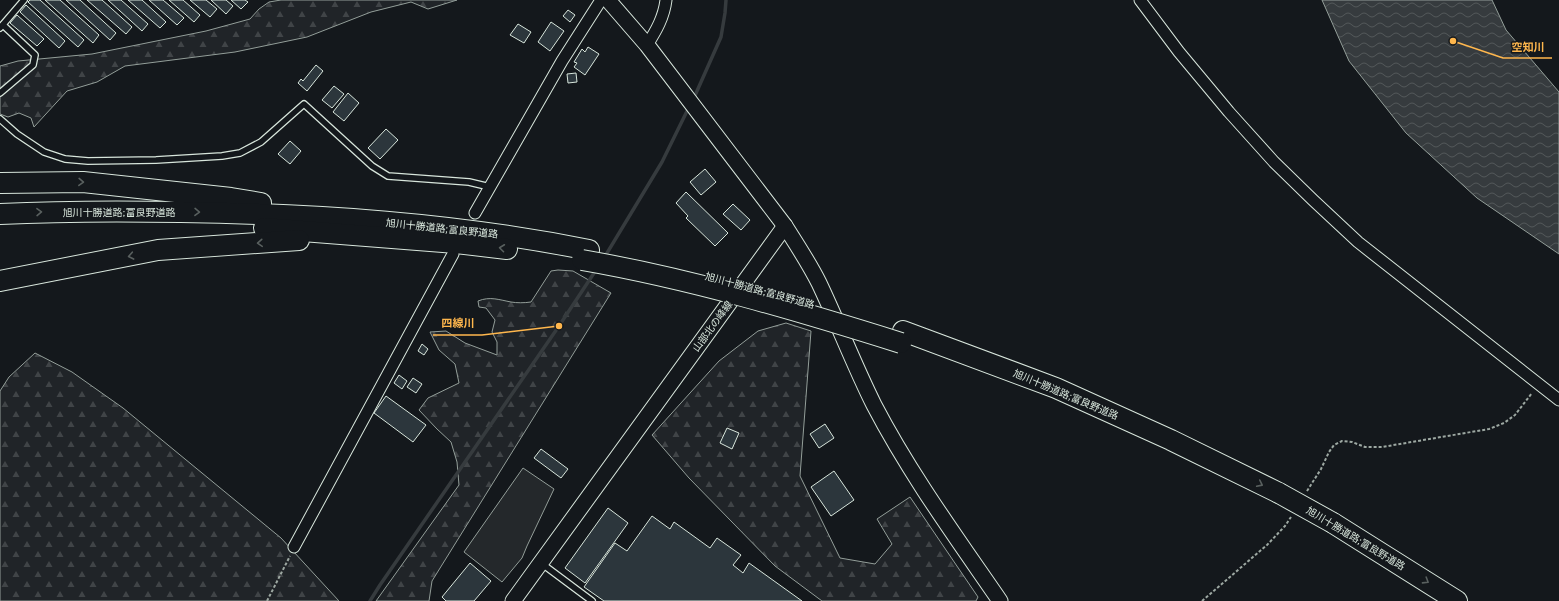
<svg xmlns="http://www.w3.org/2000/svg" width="1559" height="601" viewBox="0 0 1559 601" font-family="'IBM Plex Serif','Noto Sans JP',serif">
	<defs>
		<pattern id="forest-firs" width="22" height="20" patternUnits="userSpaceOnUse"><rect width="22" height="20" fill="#202428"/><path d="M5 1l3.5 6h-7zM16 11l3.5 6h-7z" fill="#404447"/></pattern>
		<pattern id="water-waves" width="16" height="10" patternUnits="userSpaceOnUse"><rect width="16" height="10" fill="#363b3e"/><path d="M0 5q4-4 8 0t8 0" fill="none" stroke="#525759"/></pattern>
	</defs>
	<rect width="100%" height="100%" fill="#14181c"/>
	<g fill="url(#forest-firs)" stroke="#939e99">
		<polygon points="281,0 457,0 428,9 411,2 371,12 307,37 235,52 125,66 97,82 67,91 34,127 31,118 19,113 8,117 0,114 0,66 18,61 92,54 206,31 250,19 259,9 269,2"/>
		<path d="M558 270 573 271 611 293 432 581 429 601H376L459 485 457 462 451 442 437 429 419 410 428 398 459 383 455 364 439 350 430 332 446 331 465 343 497 355V342L492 332 495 320 486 308 479 307 478 301C490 296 500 300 511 302 517 303 524 303 531 302L551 271Z"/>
		<polygon points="786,323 811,331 800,476 840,558 875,564 892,544 877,519 910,497 978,597 976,601 822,601 775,566 689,478 652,435 719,361 758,331"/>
		<polygon points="35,353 72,372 123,408 281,538 339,601 0,601 0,391 9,377"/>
	</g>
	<polygon fill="#24282b" stroke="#939e99" points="523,468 554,489 527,546 522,558 502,582 464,552"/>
	<polygon fill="url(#water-waves)" stroke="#939e99" points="1322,0 1492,0 1506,30 1559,92 1559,254 1477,198 1406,133 1349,61"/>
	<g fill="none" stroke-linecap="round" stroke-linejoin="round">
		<g stroke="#363b3e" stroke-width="3.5">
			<polyline points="693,100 721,37 725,13 726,0"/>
			<polyline points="604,258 662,162 689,107"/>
			<polyline points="370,601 380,585 559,326 596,270"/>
		</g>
	</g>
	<g fill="#2c363c" stroke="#d8e6dc">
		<polygon points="30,0 40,0 84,40 78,47 28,2"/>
		<polygon points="45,0 60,0 99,35 93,43"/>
		<polygon points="66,0 80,0 116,33 110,40"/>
		<polygon points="87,0 102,0 132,27 126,34"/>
		<polygon points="108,0 121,0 148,24 142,31"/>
		<polygon points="128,0 142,0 166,22 160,28"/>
		<polygon points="149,0 163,0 184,18 177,25"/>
		<polygon points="169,0 183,0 200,15 194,22"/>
		<polygon points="190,0 206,0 217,9 210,17"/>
		<polygon points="211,0 226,0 233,6 226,14"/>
		<polygon points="231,0 245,0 248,2 241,9"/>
		<polygon points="26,5 65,41 59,48 20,12"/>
		<polygon points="568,10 575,15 570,22 563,16"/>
		<polygon points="17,15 44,39 37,46 10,23"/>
		<polygon points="551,22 564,31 550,51 538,42"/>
		<polygon points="518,24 531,32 524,43 510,35"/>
		<polygon points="588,47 599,54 585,75 574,67 577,63 574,62 582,49 585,52"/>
		<polygon points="316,65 323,71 307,91 298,83 301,79 303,81"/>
		<polygon points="576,73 577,82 568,83 567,74"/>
		<polygon points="334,86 344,94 332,108 322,100"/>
		<polygon points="348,93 359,103 344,121 333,112"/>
		<polygon points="386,129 398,140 380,159 368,148"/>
		<polygon points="290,141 301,151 290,164 278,154"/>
		<polygon points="705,169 716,182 701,195 690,182"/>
		<polygon points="686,192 728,233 715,246 686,218 688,216 676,203"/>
		<polygon points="733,204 750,220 741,230 723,214"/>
		<polygon points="422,344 428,349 424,355 418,351"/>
		<polygon points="399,375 407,381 402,389 394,383"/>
		<polygon points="413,378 422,384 416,393 407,387"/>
		<polygon points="386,396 426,425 413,442 374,413"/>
		<polygon points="825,424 834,438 819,448 810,434"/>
		<polygon points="727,428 739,433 732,449 720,443"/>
		<polygon points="541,449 568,469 561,478 534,458"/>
		<polygon points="834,471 854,500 831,516 811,487"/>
		<polygon points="608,508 628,523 585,583 565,568"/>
		<polygon points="652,516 670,529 674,522 710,548 717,538 741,555 733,565 743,573 749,563 802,601 604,601 584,587 615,543 627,551"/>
		<polygon points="470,563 491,581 474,601 446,601 442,597"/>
	</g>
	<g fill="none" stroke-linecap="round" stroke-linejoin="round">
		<g stroke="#d8e6dc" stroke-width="8">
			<g id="lane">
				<polyline points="0,28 24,0"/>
				<polyline points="0,93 33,65 35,55 3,25"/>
				<polyline points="0,119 17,134 44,152 65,159 88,161 156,160 222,156 240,153 261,142 304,104 372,166 388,176 469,182 490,187"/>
				<polyline points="541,563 592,601"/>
			</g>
		</g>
		<g stroke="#d8e6dc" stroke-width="13">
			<g id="street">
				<polyline points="1140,0 1179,52 1229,112 1274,162 1313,200 1358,242 1559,400"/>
				<path d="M647 45C656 31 664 17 666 0"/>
				<polyline points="475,213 562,61 601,0"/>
				<polyline points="294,547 453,254"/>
			</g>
		</g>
		<g stroke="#d8e6dc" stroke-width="17">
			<g id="secondary">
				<path d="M608 0 647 45 785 226C797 245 809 263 819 283 838 323 854 365 874 405 910 474 956 537 1000 601"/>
				<polyline points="513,601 785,226"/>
			</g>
		</g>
		<g stroke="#d8e6dc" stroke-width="22">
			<g id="highway">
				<polyline points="0,183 83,182 231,198 261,203"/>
				<path d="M0 214C60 211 121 211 181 212 318 214 455 223 589 250"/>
				<polyline points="264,228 456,243 507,249"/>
				<polyline points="0,281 158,250 299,240"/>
				<polyline points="903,331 1056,388 1171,440 1279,493"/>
				<polyline points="1333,523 1457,601"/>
			</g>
		</g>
		<g stroke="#9da8a2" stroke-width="2" stroke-dasharray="3 2" stroke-linecap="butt">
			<polyline points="1307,491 1321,469 1329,452 1334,445 1342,441 1352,442 1365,447 1382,447 1489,429 1504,423 1515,415 1532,393"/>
			<polyline points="267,601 290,556"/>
			<polyline points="1202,601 1267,545 1285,526 1291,517"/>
		</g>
		<use href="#lane" stroke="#14181c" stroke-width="5.5"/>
		<use href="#street" stroke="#14181c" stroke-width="11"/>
		<use href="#secondary" stroke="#14181c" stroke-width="15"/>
		<use href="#highway" stroke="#14181c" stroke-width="20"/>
		<g stroke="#d8e6dc" stroke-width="22" stroke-linecap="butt">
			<g id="highway-bridge">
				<path d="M582 260C691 279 796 310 901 343"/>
				<polyline points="1279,493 1333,523"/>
			</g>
		</g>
		<use href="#highway-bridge" stroke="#14181c" stroke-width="20"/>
	</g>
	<defs><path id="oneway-chevron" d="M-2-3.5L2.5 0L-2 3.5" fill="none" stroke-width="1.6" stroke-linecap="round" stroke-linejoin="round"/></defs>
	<g stroke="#59605f">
		<use href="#oneway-chevron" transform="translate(81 182) rotate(2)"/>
		<use href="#oneway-chevron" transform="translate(39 212) rotate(-1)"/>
		<use href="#oneway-chevron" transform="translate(197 212) rotate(1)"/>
		<use href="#oneway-chevron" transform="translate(260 243) rotate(176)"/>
		<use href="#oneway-chevron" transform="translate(502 248) rotate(-173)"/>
		<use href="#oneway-chevron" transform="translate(131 256) rotate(169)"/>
		<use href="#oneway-chevron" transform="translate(1260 484) rotate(26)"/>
		<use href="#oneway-chevron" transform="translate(1426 581) rotate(32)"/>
	</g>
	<g text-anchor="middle" stroke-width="3" stroke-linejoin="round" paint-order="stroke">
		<g font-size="10" fill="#d8e6dc" stroke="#14181c">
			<text x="119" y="216">旭川十勝道路;富良野道路</text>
			<text transform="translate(442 228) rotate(6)" y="4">旭川十勝道路;富良野道路</text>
			<text transform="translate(760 290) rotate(15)" y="4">旭川十勝道路;富良野道路</text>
			<text transform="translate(712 326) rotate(-54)" y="4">山部北の峰線</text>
			<text transform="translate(1066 394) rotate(23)" y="4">旭川十勝道路;富良野道路</text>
			<text transform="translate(1356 538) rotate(31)" y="4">旭川十勝道路;富良野道路</text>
		</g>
	</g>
	<path fill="none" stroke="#ffb74d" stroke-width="1.5" d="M1453 41L1503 58H1552M559 326L482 335H433"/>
	<g fill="#ffb74d" stroke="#14181c" stroke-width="1.5">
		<circle cx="1453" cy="41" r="4"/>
		<circle cx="559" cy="326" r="4"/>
	</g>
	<g font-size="11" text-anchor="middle" font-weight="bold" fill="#ffb74d" stroke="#14181c" stroke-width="3" stroke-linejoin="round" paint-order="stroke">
		<text x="1528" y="51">空知川</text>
		<text x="458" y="327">四線川</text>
	</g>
</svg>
